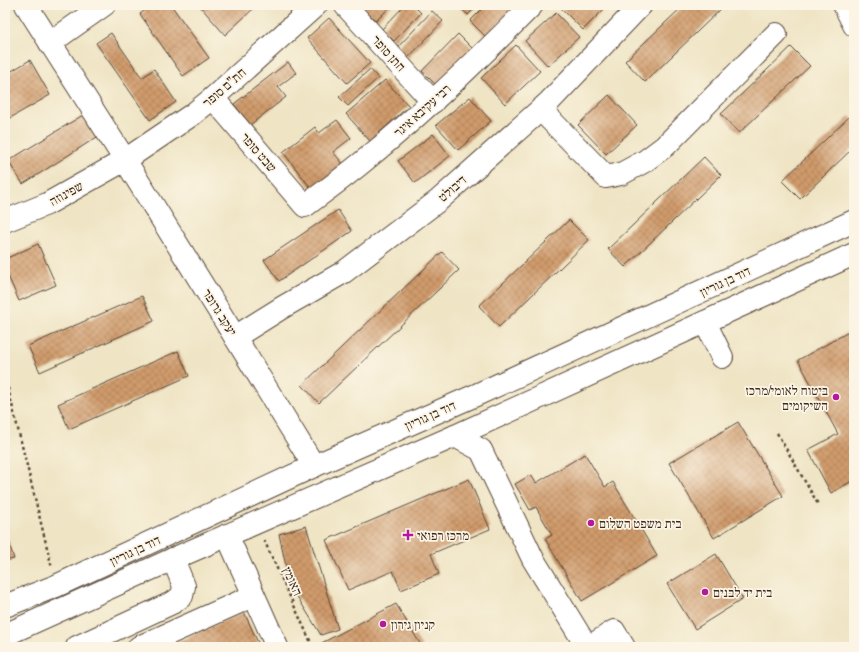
<svg xmlns="http://www.w3.org/2000/svg" width="859" height="652" viewBox="0 0 859 652" font-family="'Libre Bodoni','Frank Ruhl Libre',serif">
	<defs>
		<pattern id="building-cross-hatch" width="8" height="8" patternUnits="userSpaceOnUse"><rect width="8" height="8" fill="#d09b6c"/><path d="M0 0l8 8M0 8l8-8" fill="none" stroke="#aa7f58"/></pattern>
	</defs>
	<rect width="100%" height="100%" fill="#fcf5e5"/>
	<filter id="ink" filterUnits="userSpaceOnUse"><feTurbulence type="fractalNoise" baseFrequency=".025" numOctaves="2"/><feDisplacementMap in="SourceGraphic" scale="8" xChannelSelector="R" yChannelSelector="G"/><feConvolveMatrix kernelMatrix="1 2 1 2 8 2 1 2 1" color-interpolation-filters="sRGB"/></filter>
	<filter id="wash" filterUnits="userSpaceOnUse"><feTurbulence type="fractalNoise" baseFrequency=".012" numOctaves="4" result="noise"/><feDisplacementMap in="SourceGraphic" scale="16" xChannelSelector="R" yChannelSelector="G"/><feGaussianBlur stdDeviation="0.9" result="paint"/><feColorMatrix in="noise" values="0 0 0 0 0 0 0 0 0 0 0 0 0 0 0 0 0 1.4 0 .05"/><feComposite in="paint" operator="in"/></filter>
	<g filter="url(#wash)">
		<rect width="100%" height="100%" fill="#efe4c4"/>
		<g id="blocks">
			<g fill="url(#building-cross-hatch)">
				<polygon points="152,5 171,5 209,58 183,76 140,14"/>
				<polygon points="199,5 251,5 254,8 225,35"/>
				<polygon points="360,5 392,5 376,21"/>
				<polygon points="405,5 413,5 421,13 394,41 382,29"/>
				<polygon points="457,5 478,5 468,15"/>
				<polygon points="486,5 516,5 486,37 470,21"/>
				<polygon points="562,5 608,5 583,30 560,7"/>
				<polygon points="684,5 725,5 645,82 625,61"/>
				<polygon points="432,11 443,21 408,58 397,48"/>
				<polygon points="556,13 579,37 548,66 525,41"/>
				<polygon points="329,18 370,63 347,83 307,38"/>
				<polygon points="111,33 142,78 154,69 176,102 150,120 96,43"/>
				<polygon points="458,34 474,50 438,87 422,71"/>
				<polygon points="516,45 540,71 505,104 481,78"/>
				<polygon points="791,47 810,66 739,133 721,114"/>
				<polygon points="30,60 50,95 5,121 5,75"/>
				<polygon points="288,62 296,73 278,87 286,97 250,125 234,104"/>
				<polygon points="370,69 378,78 348,106 339,97"/>
				<polygon points="385,80 409,106 370,141 346,114"/>
				<polygon points="609,95 637,125 606,154 578,125"/>
				<polygon points="470,97 491,121 458,150 436,125"/>
				<polygon points="83,115 97,137 23,184 8,161"/>
				<polygon points="850,116 854,121 854,147 800,199 782,181"/>
				<polygon points="337,120 351,138 333,152 345,166 313,191 283,152 315,127 319,133"/>
				<polygon points="433,134 450,156 415,183 398,161"/>
				<polygon points="704,157 721,175 625,267 608,249"/>
				<polygon points="338,210 352,231 279,281 264,260"/>
				<polygon points="569,220 589,240 499,327 479,306"/>
				<polygon points="38,244 56,285 19,301 5,269 5,259"/>
				<polygon points="442,252 459,270 319,403 302,385"/>
				<polygon points="142,296 154,321 40,372 28,346"/>
				<polygon points="854,329 854,480 831,493 808,450 838,434 798,360"/>
				<polygon points="178,351 189,376 69,429 58,404"/>
				<polygon points="738,422 783,496 714,538 669,463"/>
				<polygon points="585,454 605,487 613,482 657,556 582,601 545,539 552,535 536,507 530,510 515,484 531,475 536,483"/>
				<polygon points="469,479 490,529 431,554 439,574 401,590 393,571 348,590 326,540"/>
				<polygon points="306,526 338,629 321,635 290,585 279,534"/>
				<polygon points="5,530 14,559 5,561"/>
				<polygon points="716,554 743,599 695,629 667,584"/>
				<polygon points="396,604 422,647 319,647 318,645"/>
				<polygon points="244,612 260,647 166,647"/>
			</g>
		</g>
	</g>
	<g filter="url(#ink)">
		<use href="#blocks" fill-opacity="0" stroke="#564637" stroke-width="1"/>
		<g fill="none" stroke-linecap="round" stroke-linejoin="round">
			<g stroke="#564637" stroke-width="24">
				<g id="minor">
					<polyline points="26,5 125,160 235,337 314,466"/>
					<polyline points="345,5 433,102"/>
					<polyline points="844,5 854,25"/>
					<polyline points="50,43 104,5"/>
					<path d="M213 98 305 206C325 191 346 176 365 160 424 112 479 59 532 5"/>
					<polyline points="541,110 606,177 621,174 645,161 665,146 776,34"/>
					<polyline points="5,221 47,204 125,160 193,114 213,98 316,5"/>
					<polyline points="705,322 722,357"/>
					<polyline points="235,337 283,307 344,272 439,200 548,103 641,5"/>
					<polyline points="455,436 481,450 533,559 587,647"/>
					<polyline points="227,535 277,647"/>
					<polyline points="5,646 6,647"/>
					<polyline points="77,647 174,602 182,596 184,586 173,559"/>
					<polyline points="139,647 253,596"/>
					<polyline points="589,647 614,631 624,647"/>
				</g>
			</g>
			<g stroke="#564637" stroke-width="24">
				<g id="major">
					<polyline points="5,606 56,586 314,466 476,395 854,221"/>
					<polyline points="5,635 173,559 455,436 854,254"/>
				</g>
			</g>
			<g stroke="#564637" stroke-width="2.5" stroke-dasharray="3 3" stroke-linecap="butt">
				<polyline points="5,376 52,568"/>
				<polyline points="777,433 818,504"/>
				<polyline points="264,540 313,647"/>
			</g>
			<use href="#minor" stroke="#fff" stroke-width="22"/>
			<use href="#major" stroke="#fff" stroke-width="22"/>
		</g>
	</g>
	<g fill="#b5179e" stroke="#fcf5e5" stroke-width="1.5">
		<circle cx="836" cy="397" r="4"/>
		<circle cx="591" cy="523" r="4"/>
		<path d="M406 529h4v4h4v4h-4v4h-4v-4h-4v-4h4z"/>
		<circle cx="705" cy="592" r="4"/>
		<circle cx="383" cy="624" r="4"/>
	</g>
	<g text-anchor="middle" stroke-width="3.5" stroke-linejoin="round" paint-order="stroke">
		<g font-size="13" fill="#3b2a1e" stroke="#fcf5e5">
			<text transform="translate(389 53) rotate(48)" y="5">חתן סופר</text>
			<text transform="translate(224 87) rotate(-41)" y="5">חת"ם סופר</text>
			<text transform="translate(422 110) rotate(-42)" y="5">רבי עקיבא איגר</text>
			<text transform="translate(259 152) rotate(49)" y="5">שבט סופר</text>
			<text transform="translate(452 188) rotate(-41)" y="5">דיבולט</text>
			<text transform="translate(66 193) rotate(-29)" y="5">שפינוזה</text>
			<text transform="translate(725 281) rotate(-25)" y="5">דוד בן גוריון</text>
			<text transform="translate(220 312) rotate(58)" y="5">יעקב גרופר</text>
			<text transform="translate(430 415) rotate(-24)" y="5">דוד בן גוריון</text>
			<text transform="translate(135 550) rotate(-25)" y="5">דוד בן גוריון</text>
			<text transform="translate(293 581) rotate(66)" y="5">האומץ</text>
		</g>
		<g font-size="13" fill="#3b2a1e" stroke="#fcf5e5" text-anchor="start">
			<text x="828" y="395" text-anchor="end">ביטוח לאומי/מרכז<tspan x="828" dy="15">השיקומים</tspan></text>
			<text x="599" y="528">בית משפט השלום</text>
			<text x="417" y="540">מרכז רפואי</text>
			<text x="713" y="597">בית יד לבנים</text>
			<text x="391" y="629">קניון גירון</text>
		</g>
	</g>
	<rect width="859" height="652" fill="none" stroke="#fcf5e5" stroke-width="20"/>
</svg>
